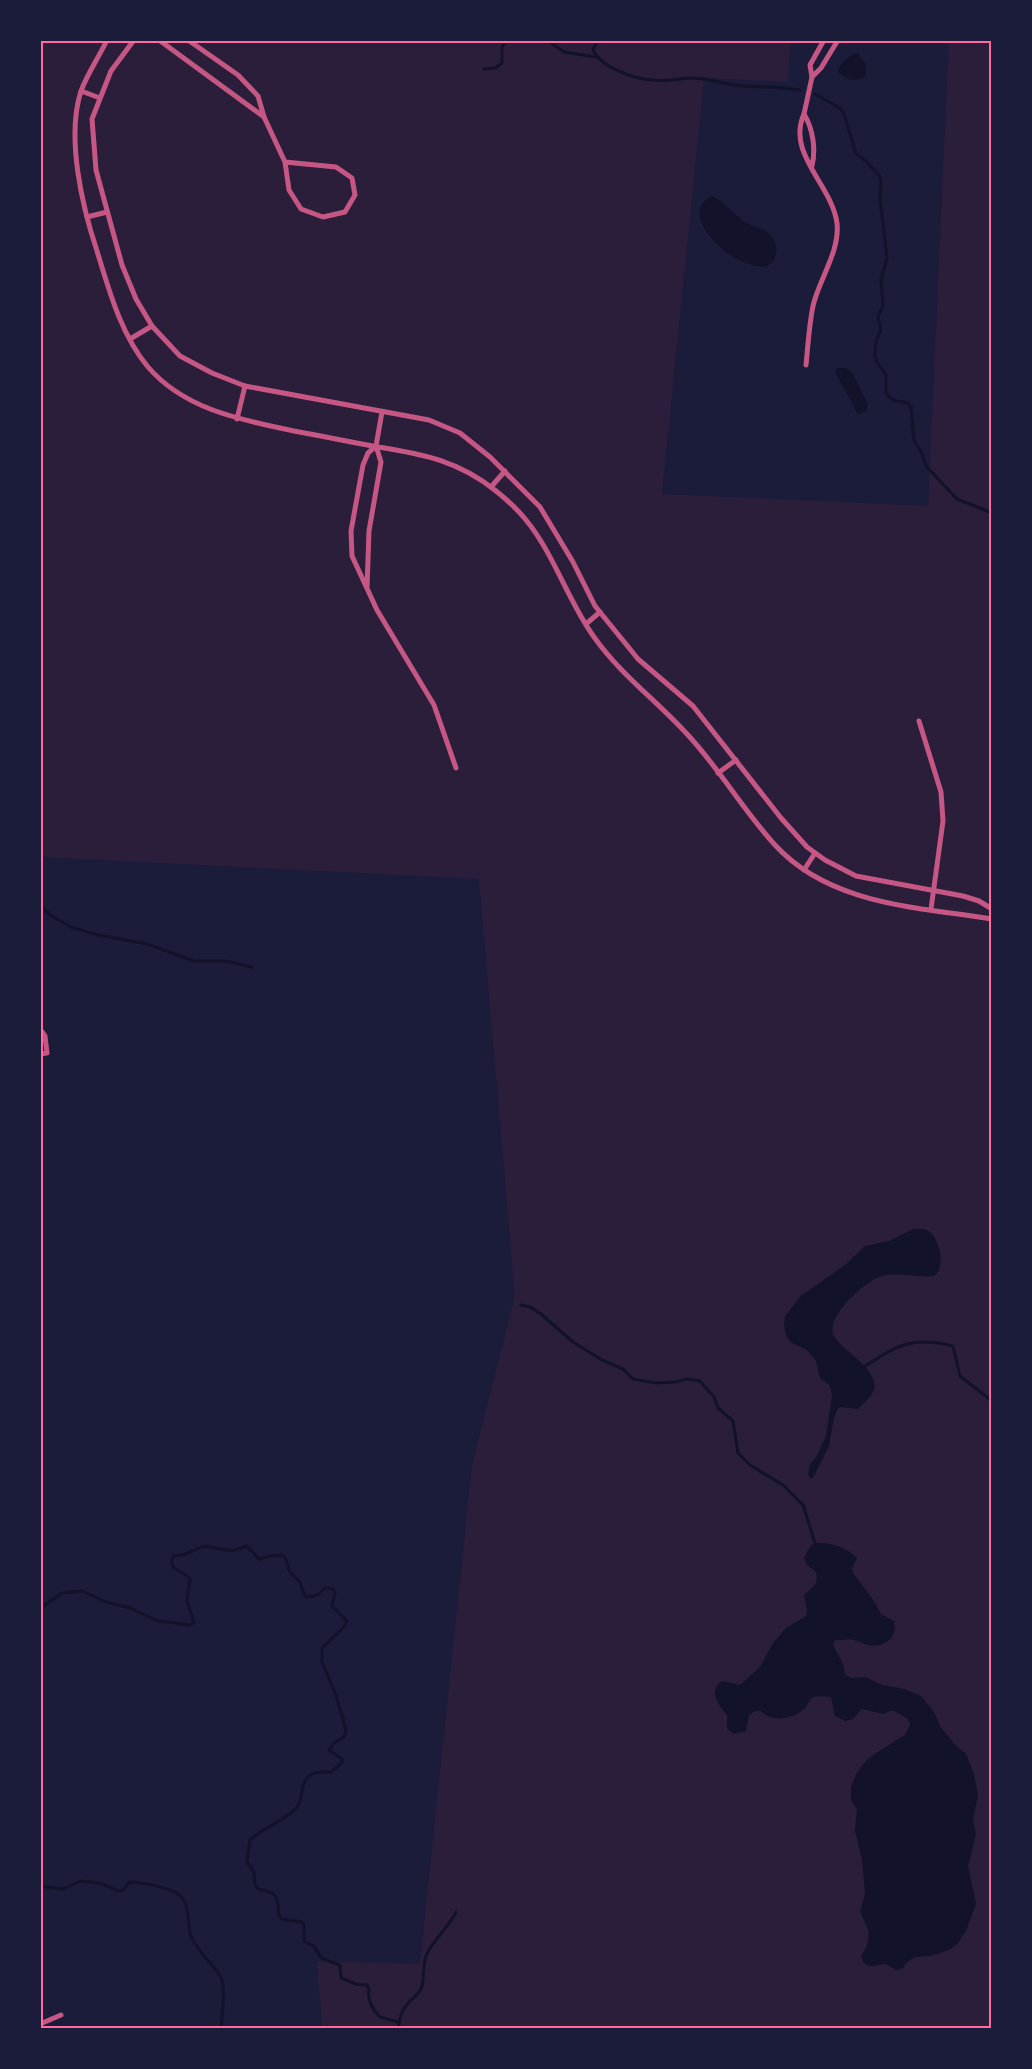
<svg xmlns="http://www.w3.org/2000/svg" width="1032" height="2069" viewBox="0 0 1032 2069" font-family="'Golos Text',sans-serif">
	<rect width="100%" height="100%" fill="#1b1b3a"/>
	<polygon fill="#2a1e3b" points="40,41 790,41 788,82 704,78 662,494 928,506 949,41 991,41 991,2028 322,2028 317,1961 420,1964 472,1465 515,1296 479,879 41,857"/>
	<g fill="#12122b">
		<path d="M858 53 866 65 865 77C854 82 845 80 838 71 842 61 848 56 858 53Z"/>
		<path d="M712 196C726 202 734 216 748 224 756 228 766 229 772 237 780 247 777 265 763 267 756 267 748 264 741 261 721 253 679 213 712 196Z"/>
		<polygon points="837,368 845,368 852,372 868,405 866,411 858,414 835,372"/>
		<path d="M913 1229C918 1229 927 1228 931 1233 940 1242 946 1268 934 1276 917 1278 899 1272 882 1276 866 1280 821 1320 835 1338 847 1354 874 1366 875 1388L871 1396 858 1409 841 1407 838 1408 834 1418 829 1446 814 1476 811 1479 808 1475 810 1464 817 1456 826 1436 832 1395 830 1386 820 1378 816 1361 807 1350 792 1343 787 1338 784 1326 785 1316 801 1296 844 1266 865 1246 889 1241Z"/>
		<path d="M817 1543C831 1542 847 1548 857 1558L852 1569 853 1573 874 1601 881 1614 894 1621C898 1638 884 1648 868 1645 863 1644 859 1641 854 1640 847 1638 841 1641 835 1640L833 1645 843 1664 845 1675 852 1678 865 1677 882 1685 904 1689 921 1696 934 1712 940 1726 954 1744 966 1754 974 1774 978 1795 973 1820 976 1834 968 1866 976 1904 966 1931 958 1943 949 1950 930 1956 915 1957 907 1962 903 1968 896 1970 886 1964C875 1965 865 1971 861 1956L867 1946 869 1932 860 1911 865 1894 862 1860 855 1830 857 1809 851 1800V1787L856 1774 864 1763 873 1755 905 1735 910 1725 908 1719 893 1710 883 1714 862 1709 853 1719 845 1721 835 1716 831 1697C826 1697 816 1695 812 1698 808 1700 808 1706 804 1709 793 1719 771 1723 761 1711H756L749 1715 746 1731 734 1734 727 1729V1715C718 1705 708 1691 722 1681L740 1685 760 1667 773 1643 786 1628 806 1616 807 1611 804 1595C812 1587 819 1585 816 1572L807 1565 804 1558 811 1545Z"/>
	</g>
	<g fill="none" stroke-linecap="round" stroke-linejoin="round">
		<g stroke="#12122b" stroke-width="3">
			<polyline points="547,40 564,52 596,57"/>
			<path d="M599 40 593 49C599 67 635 79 652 80 666 82 680 78 694 78 708 79 722 83 735 85 757 88 779 86 800 90"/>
			<polyline points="484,69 495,68 502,63 502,47 507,40"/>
			<path d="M815 94 840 108 844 114 856 154 865 160 880 176 881 181 880 198 887 258 881 280 883 305 878 317 881 330 876 341 875 355 876 361 886 375V393C893 403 898 400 908 403L911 407 914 441 921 451 926 466 957 499 992 513"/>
			<polyline points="992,558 992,577"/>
			<polyline points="40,906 52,916 71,927 98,935 147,944 194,961 226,961 252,967"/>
			<polyline points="521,1305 530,1307 541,1314 573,1342 602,1360 623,1369 633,1379 655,1383 675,1382 688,1379 700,1381 714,1397 718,1408 733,1421 738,1453 750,1465 783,1485 803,1505 815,1543"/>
			<path d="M864 1367C896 1345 913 1336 953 1346L960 1376 992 1401"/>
			<path d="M40 1606 45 1605 62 1593 82 1591 106 1602 130 1608 158 1621 190 1625 194 1623 187 1600 190 1579C184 1570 167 1571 173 1556L183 1555 204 1546 232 1551 247 1546 259 1559 270 1556 282 1555 285 1558 290 1572 300 1582 304 1595 306 1597 318 1595 325 1588 333 1589 335 1593 332 1606 347 1621 344 1627 322 1648V1662L336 1695 346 1730 344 1737 334 1743 329 1750 342 1759V1763L331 1772C325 1772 318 1771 312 1774 298 1782 305 1797 297 1807 285 1821 264 1827 250 1840L247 1862 254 1872 255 1884 258 1889C279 1893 277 1896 279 1916L282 1919 302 1922 304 1925V1940L306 1943 314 1946 321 1958 340 1965 341 1978 356 1984 367 1985 369 1989C367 2000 372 2009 380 2017L398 2022"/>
			<path d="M40 1886 63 1889 81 1881 99 1883 119 1891 123 1890 130 1882C145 1883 174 1887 183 1899 190 1909 187 1924 191 1936 197 1952 213 1963 221 1977 226 1988 222 2016 221 2028"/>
			<path d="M398 2028C400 2021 400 2014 405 2007 410 2000 417 1996 421 1989 425 1979 422 1967 426 1956 431 1942 449 1927 456 1912"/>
		</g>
		<g stroke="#c65784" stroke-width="5">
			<path d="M107 40C99 57 87 74 81 91 66 137 82 206 97 251 109 290 121 335 148 367 185 410 242 420 294 431 322 436 350 442 378 447 423 454 459 461 496 491 506 499 518 510 526 520 554 554 568 601 594 637 620 674 657 701 687 734 719 768 743 810 775 845 830 905 917 907 992 919"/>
			<polyline points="134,40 111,71 92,119 96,170 122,265 136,299 152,326 180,356 212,373 245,386 429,420 460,433 490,457 540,507 573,562 595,606 638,659 693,706 781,818 807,847 825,860 856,876 963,896 979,901 992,909"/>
			<polyline points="159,40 264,117 258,96 238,75 188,40"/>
			<polyline points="824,40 810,65 812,77 821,68 838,40"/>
			<polyline points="81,91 100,98"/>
			<polyline points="804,114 812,77"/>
			<polyline points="264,117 285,162 289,190 301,209 323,217 345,212 355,195 352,178 336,167 285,162"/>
			<polyline points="87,217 107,212"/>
			<polyline points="130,339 152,326"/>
			<path d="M806 365C808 346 809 325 813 306 819 279 840 252 837 223 832 185 786 154 804 114 813 129 816 149 812 166"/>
			<polyline points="237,419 245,386"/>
			<polyline points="376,446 382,412"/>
			<polyline points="491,487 505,471"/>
			<polyline points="367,588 369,531 381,462 376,446 368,453 363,465 351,531 352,556 377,610 434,705 456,768"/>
			<polyline points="586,624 600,612"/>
			<polyline points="919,721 941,792 943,821 931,909"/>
			<polyline points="718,773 736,760"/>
			<polyline points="804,870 815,853"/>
			<polyline points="40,1029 45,1036 47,1053 40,1054"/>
			<polyline points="40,2024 61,2015"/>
		</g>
	</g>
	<rect width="1032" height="2069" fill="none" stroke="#1b1b3a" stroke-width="84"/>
	<rect x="42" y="42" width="948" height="1985" fill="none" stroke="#ff6b9d" stroke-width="2"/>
</svg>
